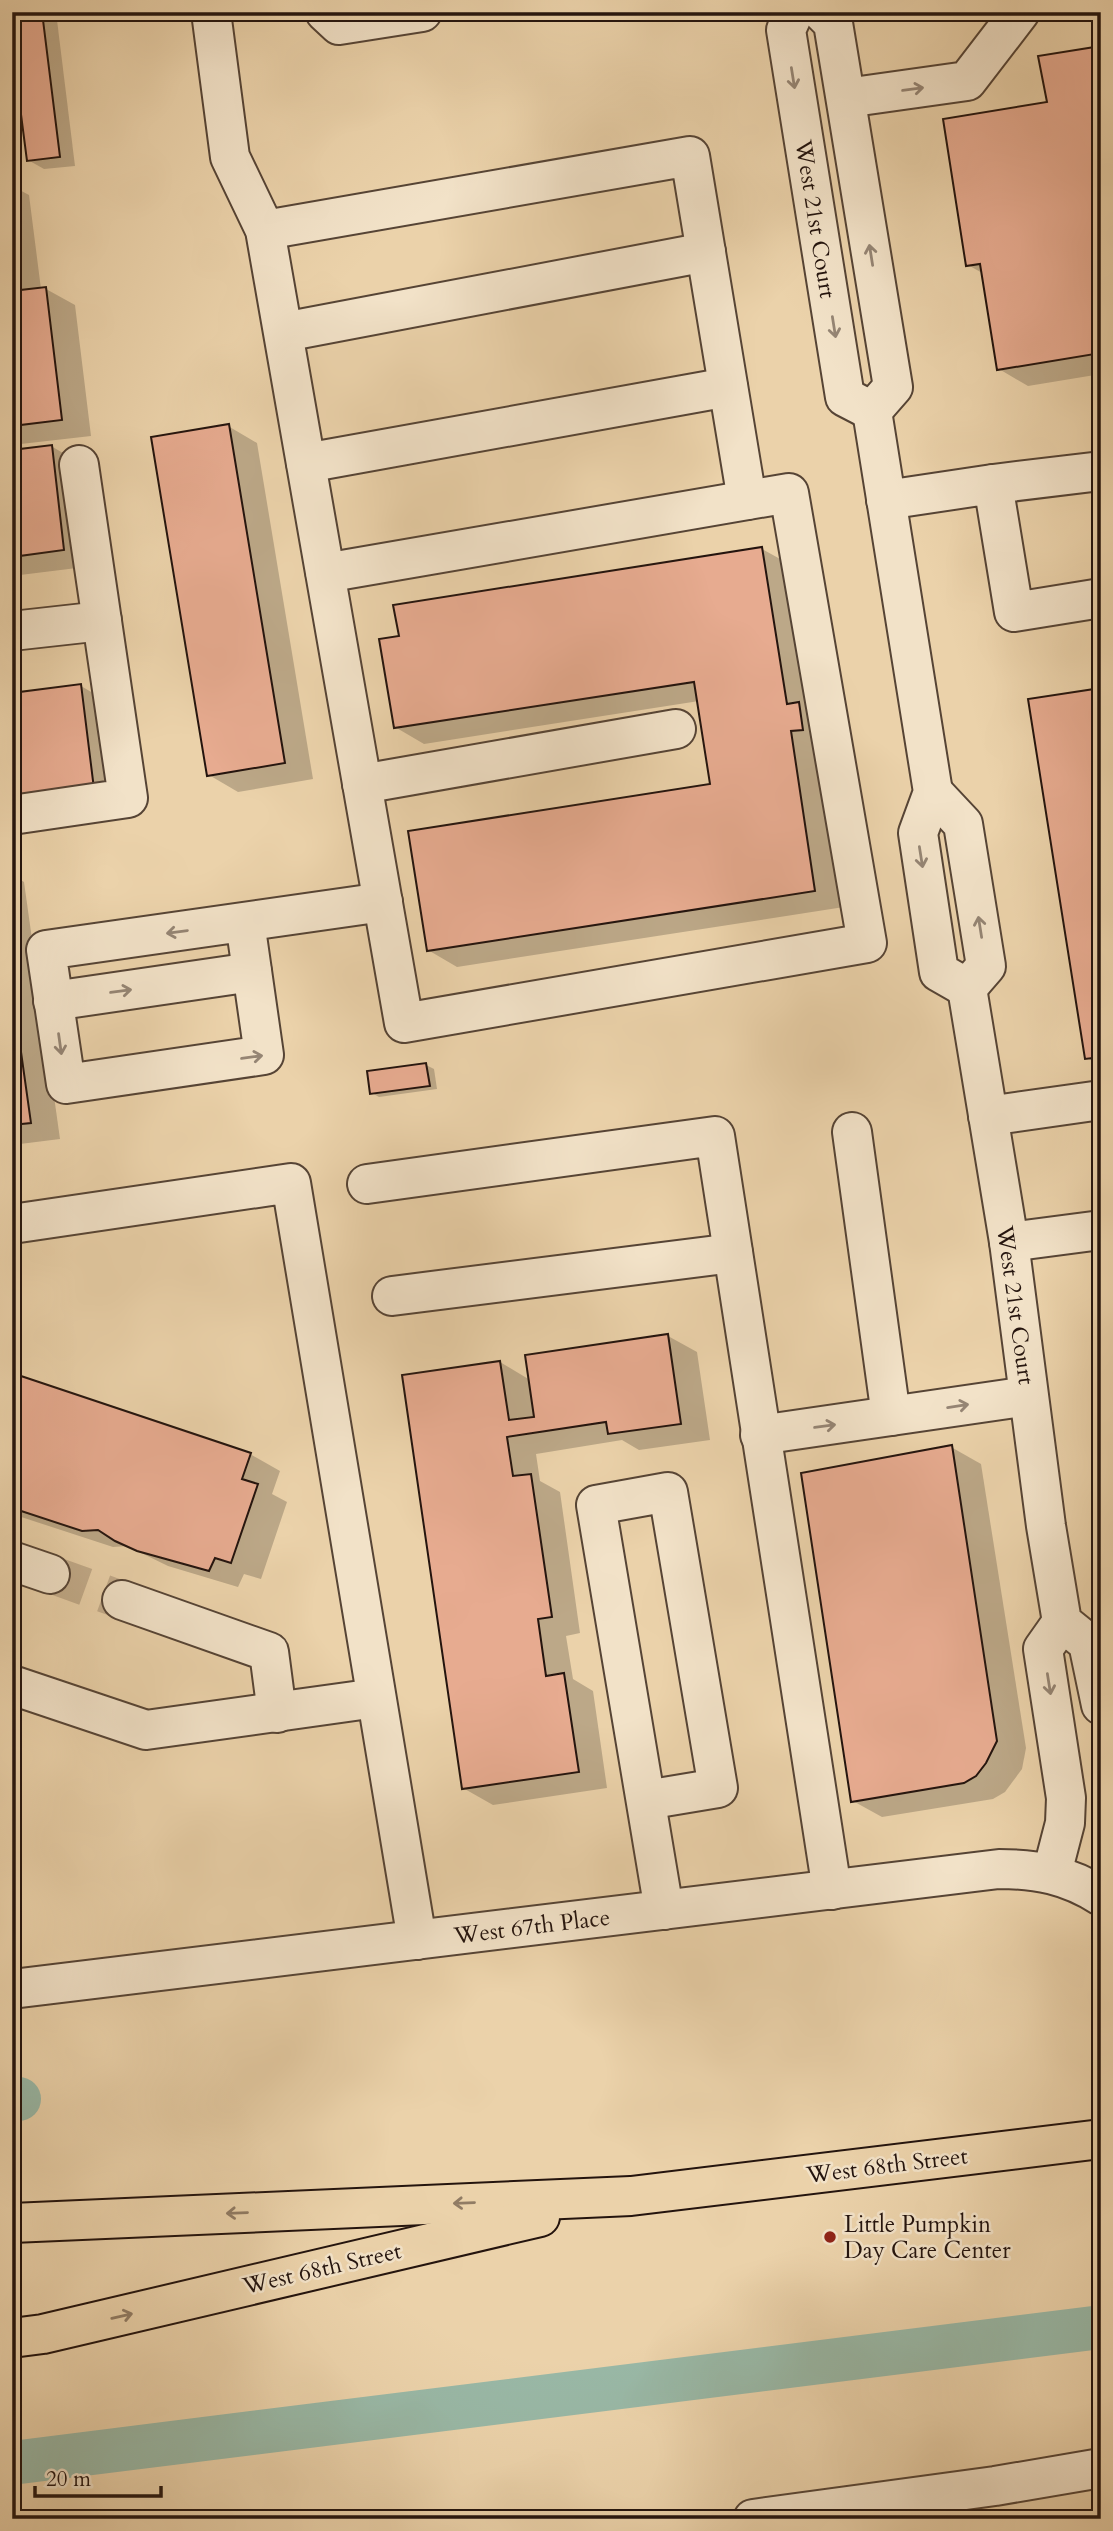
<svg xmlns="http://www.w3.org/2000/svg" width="1113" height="2531" viewBox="0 0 1113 2531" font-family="Cardo,serif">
	<rect width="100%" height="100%" fill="#ebd2aa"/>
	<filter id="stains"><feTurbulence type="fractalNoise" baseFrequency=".00286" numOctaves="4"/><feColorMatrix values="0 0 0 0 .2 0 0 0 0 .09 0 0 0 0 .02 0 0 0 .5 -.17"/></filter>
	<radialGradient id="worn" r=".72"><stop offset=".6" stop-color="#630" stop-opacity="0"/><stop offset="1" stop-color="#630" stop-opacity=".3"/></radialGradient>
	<g fill="#0003">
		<polygon points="12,12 56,12 75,166 44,169 28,160"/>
		<polygon points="1101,48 1101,374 1028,386 999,369 984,274 968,265 1049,104"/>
		<polygon points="12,186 29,195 41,289 46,289 75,305 91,436 12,445"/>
		<polygon points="228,426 257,443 313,779 238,792 209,775"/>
		<polygon points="51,446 80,463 93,566 12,576 12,451"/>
		<polygon points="762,549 791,565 844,907 457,967 428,950 712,785 699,701 424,744 395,727"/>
		<polygon points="81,686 110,703 123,805 12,819"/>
		<polygon points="1101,690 1101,1066 1087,1058"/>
		<polygon points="12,875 24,882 60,1139 12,1145"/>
		<polygon points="426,1065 434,1069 437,1089 379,1097 372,1093"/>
		<polygon points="668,1336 697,1352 710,1440 639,1450 622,1440 536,1454 540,1481 560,1492 580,1633 566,1636 573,1679 593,1691 607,1788 493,1805 463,1788 500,1362 530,1380"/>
		<polygon points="12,1375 250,1454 280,1471 272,1494 287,1502 261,1579 244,1574 238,1587 168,1566 127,1546 113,1547 12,1514"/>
		<polygon points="951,1447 981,1464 1026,1748 1022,1769 1005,1792 993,1799 882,1817 853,1801"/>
	</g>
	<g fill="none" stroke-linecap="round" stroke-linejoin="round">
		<g stroke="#99b8a6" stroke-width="44">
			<polyline points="12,2099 19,2099"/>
			<polyline points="12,2463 1101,2327"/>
		</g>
	</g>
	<g fill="#e7ab90" stroke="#24140e" stroke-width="2">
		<polygon points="12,12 42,12 60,157 27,161 12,45"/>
		<polygon points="1101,46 1101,353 997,370 980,264 966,266 943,119 1047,102 1038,56"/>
		<polygon points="46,287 62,420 12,426 12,291"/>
		<polygon points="229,424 285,763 207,776 151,437"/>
		<polygon points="52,445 64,550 12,557 12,450"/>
		<polygon points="762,547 787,704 799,702 803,730 791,731 815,891 427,951 408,831 710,784 694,682 394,728 379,639 399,636 393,605"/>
		<polygon points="81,684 94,789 12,799 12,693"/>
		<polygon points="1101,688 1101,1057 1085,1059 1028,699"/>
		<polygon points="12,988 31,1123 12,1125"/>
		<polygon points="426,1063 430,1086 370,1094 367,1071"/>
		<polygon points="668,1334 681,1424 608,1434 606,1422 507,1437 513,1476 531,1474 552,1617 538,1619 546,1676 564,1673 579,1772 462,1789 402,1375 500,1361 509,1420 534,1417 525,1355"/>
		<polygon points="12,1373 251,1453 242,1479 258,1484 231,1563 215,1558 209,1571 137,1551 115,1541 98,1530 82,1531 12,1508"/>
		<polygon points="952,1445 997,1741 986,1763 976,1776 964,1783 851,1802 801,1473"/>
	</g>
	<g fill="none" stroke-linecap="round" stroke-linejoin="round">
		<polyline stroke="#c3ac8b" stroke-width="38" stroke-dasharray="38 19" stroke-linecap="butt" points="50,1574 122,1600"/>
		<g stroke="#564435" stroke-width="42">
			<g id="minor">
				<polyline points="211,12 230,157 265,230 404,1023 867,943 789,493 325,573"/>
				<polyline points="325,12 339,25 422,12"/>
				<polyline points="794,12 786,30 845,397 872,411"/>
				<polyline points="822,12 833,23 893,387 872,411"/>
				<polyline points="846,98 967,81 1020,12"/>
				<polyline points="265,230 690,156 747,500"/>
				<polyline points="284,332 706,252"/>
				<polyline points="872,411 933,792 918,833 939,972 967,988"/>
				<polyline points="306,463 728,387"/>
				<polyline points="993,484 1101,471"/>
				<polyline points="886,500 993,484 1014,612 1101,598"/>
				<polyline points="12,631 102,621"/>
				<polyline points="362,784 676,729"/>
				<polyline points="933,792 963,824 986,966 967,988"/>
				<polyline points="12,815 128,798 79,465"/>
				<polyline points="245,922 264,1055 66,1084 46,950 383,902"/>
				<polyline points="967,988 1009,1242 1046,1526 1062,1622 1088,1643 1101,1705"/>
				<polyline points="53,1001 252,972"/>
				<polyline points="988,1116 1101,1100"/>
				<polyline points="852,1132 891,1416"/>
				<polyline points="367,1184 715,1136 832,1890"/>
				<polyline points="12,1224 291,1183 417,1940"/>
				<polyline points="1009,1242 1101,1230"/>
				<polyline points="392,1296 733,1253"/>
				<polyline points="760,1435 1028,1396"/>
				<polyline points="12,1561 50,1574"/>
				<polyline points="122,1600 269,1652 277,1713"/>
				<polyline points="12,1685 146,1730 376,1698"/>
				<polyline points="646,1800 718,1788 668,1492 596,1505 664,1910"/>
				<polyline points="1052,1873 1065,1823 1066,1798 1043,1649 1062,1622"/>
				<path d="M12 1989 999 1869C1037 1869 1068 1875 1101 1896"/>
				<polyline points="753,2519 995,2486 1101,2468"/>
			</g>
		</g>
		<g stroke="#24140e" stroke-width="42">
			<g id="major">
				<polyline points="12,2223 631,2196 1101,2139"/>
				<polyline points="12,2338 43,2334 540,2217"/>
			</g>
		</g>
		<use href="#minor" stroke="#f2e2c8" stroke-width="38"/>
		<use href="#major" stroke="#ebd2aa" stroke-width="38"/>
	</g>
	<defs><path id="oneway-shaft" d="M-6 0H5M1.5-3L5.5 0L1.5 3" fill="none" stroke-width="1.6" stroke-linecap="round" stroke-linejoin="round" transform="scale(1.75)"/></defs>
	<g stroke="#958574">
		<use href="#oneway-shaft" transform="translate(793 78) rotate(81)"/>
		<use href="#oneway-shaft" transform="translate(913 89) rotate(-8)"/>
		<use href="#oneway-shaft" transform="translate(871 255) rotate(-99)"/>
		<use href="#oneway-shaft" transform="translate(834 327) rotate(81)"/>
		<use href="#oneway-shaft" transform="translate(921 857) rotate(81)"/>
		<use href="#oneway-shaft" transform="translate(980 927) rotate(-99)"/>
		<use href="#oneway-shaft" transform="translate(177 932) rotate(172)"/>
		<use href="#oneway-shaft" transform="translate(121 991) rotate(-8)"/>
		<use href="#oneway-shaft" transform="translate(60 1044) rotate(82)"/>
		<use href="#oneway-shaft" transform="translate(252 1057) rotate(-8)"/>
		<use href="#oneway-shaft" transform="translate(958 1406) rotate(-9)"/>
		<use href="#oneway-shaft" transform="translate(825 1426) rotate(-8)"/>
		<use href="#oneway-shaft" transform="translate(1049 1684) rotate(81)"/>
	</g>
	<g stroke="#917c64">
		<use href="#oneway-shaft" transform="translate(464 2203) rotate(178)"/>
		<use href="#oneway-shaft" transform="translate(237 2213) rotate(178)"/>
		<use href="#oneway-shaft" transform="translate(122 2316) rotate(-13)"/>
	</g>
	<circle fill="#8f2418" stroke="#f2e2c8" stroke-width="2.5" cx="830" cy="2237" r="7"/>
	<g text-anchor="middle" stroke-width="5" stroke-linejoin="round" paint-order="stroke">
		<g font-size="23" fill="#24140e" stroke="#f2e2c8">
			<text transform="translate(816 219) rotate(81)" y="8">West 21st Court</text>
			<text transform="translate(1016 1305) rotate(82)" y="8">West 21st Court</text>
			<text transform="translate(532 1926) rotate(-7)" y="8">West 67th Place</text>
			<text transform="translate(887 2165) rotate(-7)" y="8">West 68th Street</text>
			<text transform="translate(322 2268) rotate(-13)" y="8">West 68th Street</text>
		</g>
		<g font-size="23" fill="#24140e" stroke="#f2e2c8" text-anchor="start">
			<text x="844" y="2232">Little Pumpkin<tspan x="844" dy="26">Day Care Center</tspan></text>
		</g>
	</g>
	<rect width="1113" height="2531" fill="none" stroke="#ebd2aa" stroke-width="42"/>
	<rect x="14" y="14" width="1085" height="2503" fill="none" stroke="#24140e" stroke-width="3.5"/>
	<rect x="21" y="21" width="1071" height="2489" fill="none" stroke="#24140e" stroke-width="2"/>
	<path d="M35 2486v10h126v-10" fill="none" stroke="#24140e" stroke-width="3.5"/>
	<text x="46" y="2486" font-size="21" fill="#24140e" stroke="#f2e2c8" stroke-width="5" paint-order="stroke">20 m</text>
	<rect width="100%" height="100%" filter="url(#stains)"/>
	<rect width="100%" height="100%" fill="url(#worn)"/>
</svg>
